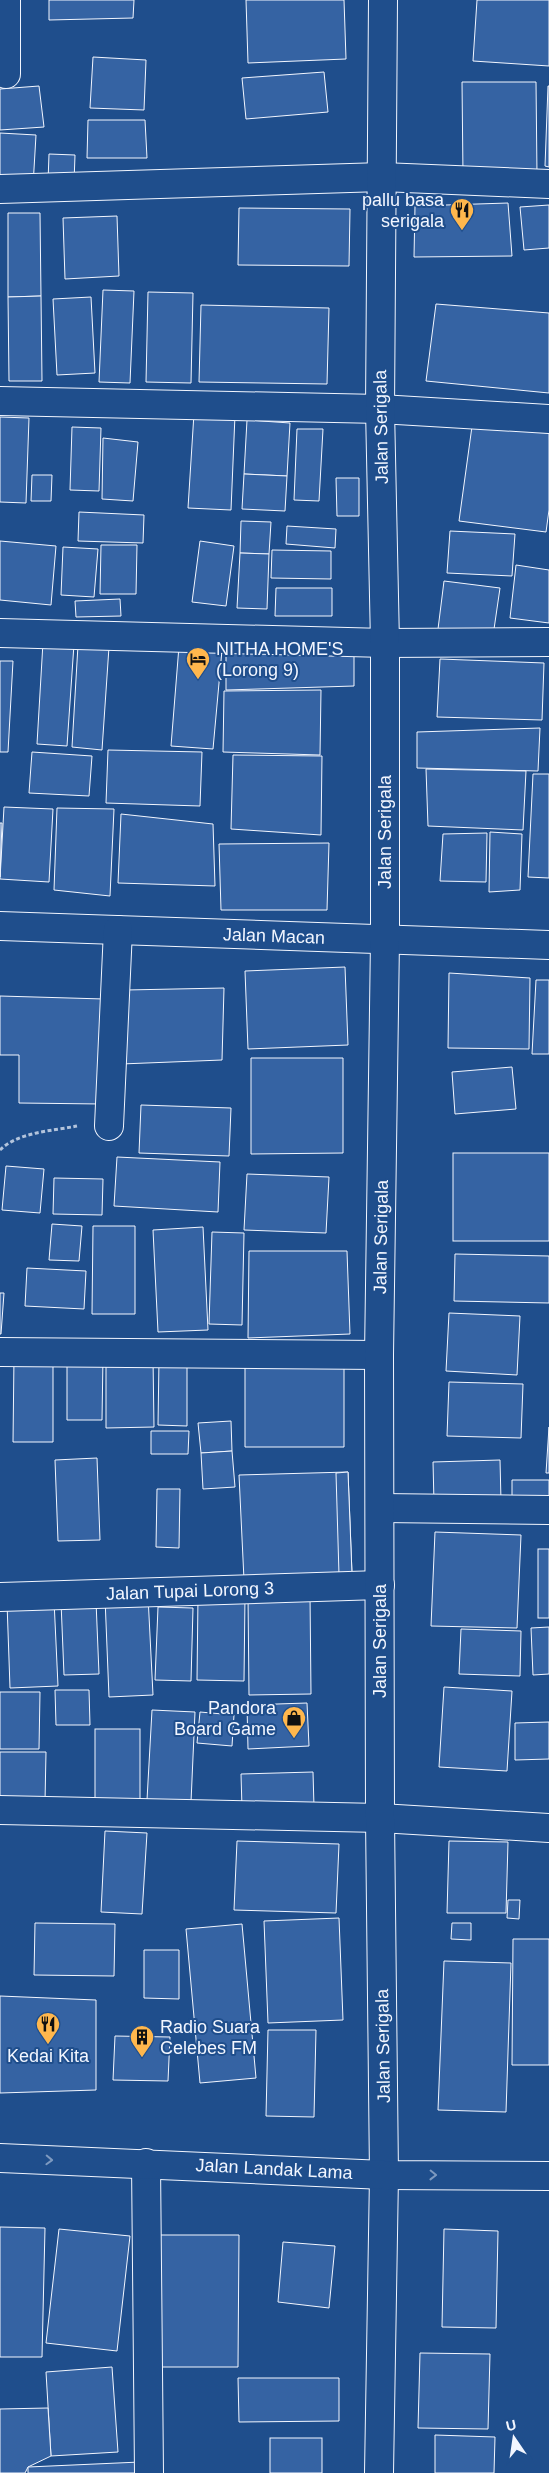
<svg xmlns="http://www.w3.org/2000/svg" width="549" height="2473" viewBox="0 0 549 2473" font-family="Arial,sans-serif">
	<rect width="100%" height="100%" fill="#1f4e8c"/>
	<g fill="#3563a3" stroke="#f2f6ff">
		<polygon points="49,0 134,0 133,18 49,20"/>
		<polygon points="246,0 344,0 346,59 248,63"/>
		<polygon points="477,0 549,0 549,66 473,61"/>
		<polygon points="93,57 146,60 144,110 90,108"/>
		<polygon points="324,72 328,112 246,119 242,78"/>
		<polygon points="462,82 536,82 537,175 463,176"/>
		<polygon points="39,86 44,127 0,130 0,89"/>
		<polygon points="548,86 549,86 549,167 545,166"/>
		<polygon points="88,120 145,120 147,158 87,158"/>
		<polygon points="0,133 36,135 33,186 0,184"/>
		<polygon points="49,154 75,155 74,183 48,182"/>
		<polygon points="508,203 512,256 414,257 415,206"/>
		<polygon points="549,205 549,248 524,250 520,207"/>
		<polygon points="239,208 350,209 349,266 238,265"/>
		<polygon points="8,213 40,213 41,296 8,297"/>
		<polygon points="117,216 119,276 65,279 63,218"/>
		<polygon points="103,290 134,291 130,383 99,382"/>
		<polygon points="148,292 193,293 191,383 146,382"/>
		<polygon points="41,296 42,381 9,381 8,297"/>
		<polygon points="91,297 95,373 57,375 53,299"/>
		<polygon points="436,304 549,313 549,393 426,381"/>
		<polygon points="201,305 329,308 327,384 199,382"/>
		<polygon points="194,413 235,415 231,510 188,508"/>
		<polygon points="0,417 29,418 26,503 0,502"/>
		<polygon points="473,419 549,428 549,510 546,532 459,521"/>
		<polygon points="247,420 290,423 287,476 244,474"/>
		<polygon points="72,427 101,428 99,491 70,490"/>
		<polygon points="297,429 323,429 319,501 294,500"/>
		<polygon points="103,438 138,442 133,501 102,499"/>
		<polygon points="244,474 287,476 285,511 242,509"/>
		<polygon points="32,475 52,475 51,501 31,501"/>
		<polygon points="336,478 359,478 359,516 337,516"/>
		<polygon points="79,512 144,515 143,543 78,541"/>
		<polygon points="241,521 271,522 269,554 240,553"/>
		<polygon points="287,526 336,529 335,548 286,544"/>
		<polygon points="450,531 515,534 512,576 447,573"/>
		<polygon points="0,541 56,546 51,605 0,600"/>
		<polygon points="200,541 234,546 226,606 192,602"/>
		<polygon points="101,545 137,545 136,594 100,594"/>
		<polygon points="63,547 98,549 94,597 61,595"/>
		<polygon points="272,550 331,551 331,579 271,578"/>
		<polygon points="240,553 269,554 267,609 237,608"/>
		<polygon points="516,565 549,570 549,623 510,618"/>
		<polygon points="444,581 500,588 493,636 438,629"/>
		<polygon points="276,588 332,588 332,616 275,616"/>
		<polygon points="120,599 121,616 76,617 75,601"/>
		<polygon points="43,642 74,644 67,746 37,744"/>
		<polygon points="78,645 109,647 102,750 72,747"/>
		<polygon points="179,646 222,650 213,749 171,746"/>
		<polygon points="354,651 354,686 226,690 226,653"/>
		<polygon points="440,659 544,663 542,720 437,717"/>
		<polygon points="0,661 13,661 8,752 0,752"/>
		<polygon points="321,690 320,755 223,752 224,691"/>
		<polygon points="540,728 538,771 417,768 417,732"/>
		<polygon points="108,750 202,752 200,806 106,803"/>
		<polygon points="32,752 92,756 89,796 29,793"/>
		<polygon points="233,755 322,756 321,835 231,829"/>
		<polygon points="426,769 526,771 523,830 428,826"/>
		<polygon points="533,774 549,774 549,878 528,877"/>
		<polygon points="4,807 53,809 49,882 0,879"/>
		<polygon points="57,808 114,809 110,896 54,890"/>
		<polygon points="121,814 213,824 215,886 118,883"/>
		<polygon points="0,823 2,823 0,877"/>
		<polygon points="490,832 522,834 520,890 489,892"/>
		<polygon points="487,833 486,882 440,881 443,834"/>
		<polygon points="329,843 327,910 221,910 219,844"/>
		<polygon points="345,967 348,1045 248,1049 245,971"/>
		<polygon points="449,973 530,978 529,1049 448,1048"/>
		<polygon points="536,980 549,980 549,1054 532,1054"/>
		<polygon points="224,988 222,1060 121,1064 126,990"/>
		<polygon points="0,996 104,999 101,1104 19,1103 19,1055 0,1055"/>
		<polygon points="251,1058 343,1058 343,1153 251,1154"/>
		<polygon points="512,1067 516,1109 455,1114 452,1072"/>
		<polygon points="141,1105 231,1108 229,1156 139,1153"/>
		<rect x="453" y="1153" width="96" height="88"/>
		<polygon points="117,1157 220,1162 218,1212 114,1206"/>
		<polygon points="6,1166 44,1169 40,1213 2,1210"/>
		<polygon points="247,1174 329,1177 326,1233 244,1230"/>
		<polygon points="54,1178 103,1179 102,1215 53,1214"/>
		<polygon points="52,1224 82,1226 79,1261 49,1260"/>
		<polygon points="93,1226 135,1226 135,1314 92,1314"/>
		<polygon points="203,1227 208,1330 158,1332 153,1230"/>
		<polygon points="212,1232 244,1233 242,1325 209,1324"/>
		<polygon points="249,1251 347,1251 350,1334 248,1338"/>
		<polygon points="455,1254 549,1256 549,1303 454,1301"/>
		<polygon points="27,1268 86,1271 84,1309 25,1306"/>
		<polygon points="0,1293 4,1293 1,1334 0,1334"/>
		<polygon points="449,1313 520,1316 517,1375 446,1371"/>
		<polygon points="14,1356 53,1356 53,1442 13,1442"/>
		<polygon points="67,1356 103,1356 102,1420 67,1420"/>
		<polygon points="106,1358 153,1358 154,1427 106,1428"/>
		<polygon points="159,1359 187,1359 187,1426 158,1425"/>
		<polygon points="344,1361 344,1447 245,1447 245,1362"/>
		<polygon points="449,1382 523,1384 521,1438 447,1436"/>
		<polygon points="231,1421 232,1451 201,1453 198,1423"/>
		<polygon points="549,1427 549,1473 546,1473"/>
		<polygon points="151,1431 189,1431 188,1454 151,1454"/>
		<polygon points="232,1451 235,1487 203,1489 201,1453"/>
		<polygon points="97,1458 100,1540 58,1541 55,1460"/>
		<polygon points="500,1460 501,1501 434,1503 433,1462"/>
		<polygon points="348,1472 352,1574 244,1580 239,1475"/>
		<polygon points="348,1472 352,1574 339,1575 336,1473"/>
		<polygon points="512,1480 549,1480 549,1502 512,1501"/>
		<polygon points="157,1489 180,1489 179,1548 156,1547"/>
		<polygon points="435,1532 521,1535 517,1628 431,1626"/>
		<rect x="538" y="1549" width="11" height="69"/>
		<polygon points="310,1595 311,1694 249,1695 248,1596"/>
		<polygon points="148,1596 153,1695 109,1697 105,1598"/>
		<polygon points="198,1596 245,1596 244,1681 197,1680"/>
		<polygon points="54,1600 58,1686 10,1688 7,1603"/>
		<polygon points="96,1601 99,1674 64,1675 61,1602"/>
		<polygon points="158,1607 193,1608 191,1681 155,1680"/>
		<polygon points="549,1627 549,1674 533,1675 531,1628"/>
		<polygon points="461,1629 521,1631 520,1676 459,1674"/>
		<polygon points="444,1687 512,1691 507,1771 439,1767"/>
		<polygon points="55,1690 89,1690 90,1725 56,1725"/>
		<polygon points="0,1692 40,1692 39,1749 0,1749"/>
		<polygon points="307,1703 309,1746 248,1749 247,1705"/>
		<polygon points="152,1710 195,1712 191,1802 147,1800"/>
		<polygon points="200,1712 234,1715 232,1746 197,1743"/>
		<polygon points="549,1722 549,1759 515,1760 515,1723"/>
		<rect x="95" y="1729" width="45" height="71"/>
		<polygon points="0,1752 46,1752 45,1802 0,1802"/>
		<polygon points="313,1772 314,1807 242,1808 241,1774"/>
		<polygon points="105,1831 147,1833 142,1914 101,1912"/>
		<polygon points="237,1841 339,1844 336,1913 234,1910"/>
		<polygon points="449,1841 508,1842 506,1913 447,1913"/>
		<polygon points="508,1900 520,1900 519,1919 507,1918"/>
		<polygon points="339,1918 343,2020 268,2023 264,1921"/>
		<polygon points="35,1923 115,1924 114,1976 34,1975"/>
		<polygon points="452,1923 471,1923 471,1940 451,1939"/>
		<polygon points="242,1924 256,2078 200,2083 186,1929"/>
		<polygon points="513,1939 549,1939 549,2065 512,2065"/>
		<polygon points="144,1950 179,1950 179,1999 144,1998"/>
		<polygon points="444,1961 511,1963 506,2112 438,2110"/>
		<polygon points="0,1996 96,2000 96,2090 0,2093"/>
		<polygon points="268,2030 316,2030 314,2117 266,2116"/>
		<polygon points="115,2036 170,2037 168,2081 113,2080"/>
		<polygon points="0,2227 45,2228 42,2357 0,2357"/>
		<polygon points="59,2229 130,2236 117,2351 46,2343"/>
		<polygon points="444,2229 498,2231 496,2328 442,2327"/>
		<polygon points="160,2235 239,2235 238,2367 160,2367"/>
		<polygon points="283,2242 335,2246 329,2308 278,2302"/>
		<polygon points="420,2353 490,2354 488,2429 418,2428"/>
		<polygon points="112,2367 118,2452 51,2456 46,2372"/>
		<polygon points="238,2378 339,2378 339,2421 239,2422"/>
		<polygon points="48,2408 51,2456 28,2467 25,2473 0,2473 0,2409"/>
		<polygon points="435,2435 495,2437 494,2473 435,2473"/>
		<rect x="270" y="2438" width="52" height="35"/>
		<polygon points="140,2462 140,2473 28,2473 28,2467"/>
	</g>
	<g fill="none" stroke-linecap="round" stroke-linejoin="round">
		<g stroke="#f2f6ff" stroke-width="30">
			<g id="street">
				<polyline points="6,74 6,0"/>
				<polyline points="0,189 382,177 549,184"/>
				<polyline points="0,401 380,409 549,419"/>
				<polyline points="0,633 385,643 549,642"/>
				<polyline points="0,926 549,945"/>
				<polyline points="109,1126 118,930"/>
				<polyline points="0,1352 379,1355"/>
				<polyline points="381,1508 549,1510"/>
				<polyline points="0,1597 380,1585"/>
				<polyline points="0,1810 380,1818 549,1828"/>
				<polyline points="146,2163 149,2473"/>
				<polyline points="379,2473 384,2175 380,1818 379,1355 385,940 385,643 380,409 383,0"/>
			</g>
		</g>
		<g stroke="#f2f6ff" stroke-width="30">
			<polyline id="secondary" points="0,2158 384,2175 549,2176"/>
		</g>
		<path stroke="#b3c4dc" stroke-width="3" stroke-dasharray="4 2.5" stroke-linecap="butt" d="M0 1150C18 1132 52 1131 77 1126"/>
		<use href="#street" stroke="#1f4e8c" stroke-width="28"/>
		<use href="#secondary" stroke="#1f4e8c" stroke-width="28"/>
	</g>
	<defs><path id="oneway-chevron" d="M-2-3.5L2.5 0L-2 3.5" fill="none" stroke-width="1.6" stroke-linecap="round" stroke-linejoin="round" transform="scale(1.25)"/></defs>
	<g stroke="#7e9ac0">
		<use href="#oneway-chevron" transform="translate(49 2160) rotate(2)"/>
		<use href="#oneway-chevron" transform="translate(433 2175) rotate(1)"/>
	</g>
	<defs>
		<g id="restaurant-pin" transform="scale(1.25)"><path d="M0 17L-7.5 6A9.5 9.5 0 1 1 7.5 6Z" fill="#ffb74d" stroke="#1f4e8c"/><path d="M-5-6h1v4h1v-4h1v4h1v-4h1v5L-1.5 .5V6h-2V.5L-5-1ZM5-6V6H3V1.5H1.5Q1.5-4 5-6Z" fill="#111"/></g>
		<g id="hotel-pin" transform="scale(1.25)"><path d="M0 17L-7.5 6A9.5 9.5 0 1 1 7.5 6Z" fill="#ffb74d" stroke="#1f4e8c"/><path d="M-6-4.5h1.5V1H6V5H4.5V3h-9V5H-6ZM-4 0a1.8 1.8 0 1 1 3.6 0ZM.5 0V-2.5h3Q6-2.5 6 0Z" fill="#111"/></g>
		<g id="shop-pin" transform="scale(1.25)"><path d="M0 17L-7.5 6A9.5 9.5 0 1 1 7.5 6Z" fill="#ffb74d" stroke="#1f4e8c"/><path d="M-5-2.5h2.3a2.7 3.5 0 0 1 5.4 0H5L5.5 6h-11ZM-1.5-2.5h3a1.5 2.3 0 0 0-3 0Z" fill="#111"/></g>
		<g id="building-pin" transform="scale(1.25)"><path d="M0 17L-7.5 6A9.5 9.5 0 1 1 7.5 6Z" fill="#ffb74d" stroke="#1f4e8c"/><path d="M-4-6H4V6H1V3H-1V6H-4ZM-2.5-4.3h1.7v1.8h-1.7ZM.8-4.3h1.7v1.8H.8ZM-2.5-1h1.7V.8h-1.7ZM.8-1h1.7V.8H.8Z" fill="#111"/></g>
	</defs>
	<g fill-rule="evenodd">
		<use href="#restaurant-pin" x="462" y="210"/>
		<use href="#hotel-pin" x="198" y="659"/>
		<use href="#shop-pin" x="294" y="1718"/>
		<use href="#restaurant-pin" x="48" y="2024"/>
		<use href="#building-pin" x="142" y="2037"/>
	</g>
	<g text-anchor="middle" stroke-width="4" stroke-linejoin="round" paint-order="stroke">
		<g font-size="18" fill="#f2f6ff" stroke="#1f4e8c" text-anchor="end">
			<text x="444" y="206">pallu basa<tspan x="444" dy="21">serigala</tspan></text>
			<text x="216" y="655" text-anchor="start">NITHA HOME'S<tspan x="216" dy="21">(Lorong 9)</tspan></text>
			<text x="276" y="1714">Pandora<tspan x="276" dy="21">Board Game</tspan></text>
			<text x="160" y="2033" text-anchor="start">Radio Suara<tspan x="160" dy="21">Celebes FM</tspan></text>
			<text x="48" y="2062" text-anchor="middle">Kedai Kita</text>
		</g>
		<g font-size="18" fill="#f2f6ff" stroke="#1f4e8c">
			<text transform="translate(381 427) rotate(-91)" y="6">Jalan Serigala</text>
			<text transform="translate(385 832) rotate(-90)" y="6">Jalan Serigala</text>
			<text transform="translate(274 936) rotate(2)" y="6">Jalan Macan</text>
			<text transform="translate(381 1237) rotate(-89)" y="6">Jalan Serigala</text>
			<text transform="translate(190 1591) rotate(-2)" y="6">Jalan Tupai Lorong 3</text>
			<text transform="translate(380 1641) rotate(-90)" y="6">Jalan Serigala</text>
			<text transform="translate(383 2046) rotate(-91)" y="6">Jalan Serigala</text>
			<text transform="translate(274 2169) rotate(3)" y="6">Jalan Landak Lama</text>
		</g>
	</g>
	<g transform="translate(514 2438) rotate(347)" stroke="#1f4e8c" stroke-width="4" paint-order="stroke">
	<path d="M0-4L9 19L0 12L-9 19Z" fill="#f2f6ff"/>
	<text y="-8" font-size="14" font-weight="bold" text-anchor="middle" fill="#f2f6ff">U</text>
	</g>
</svg>
